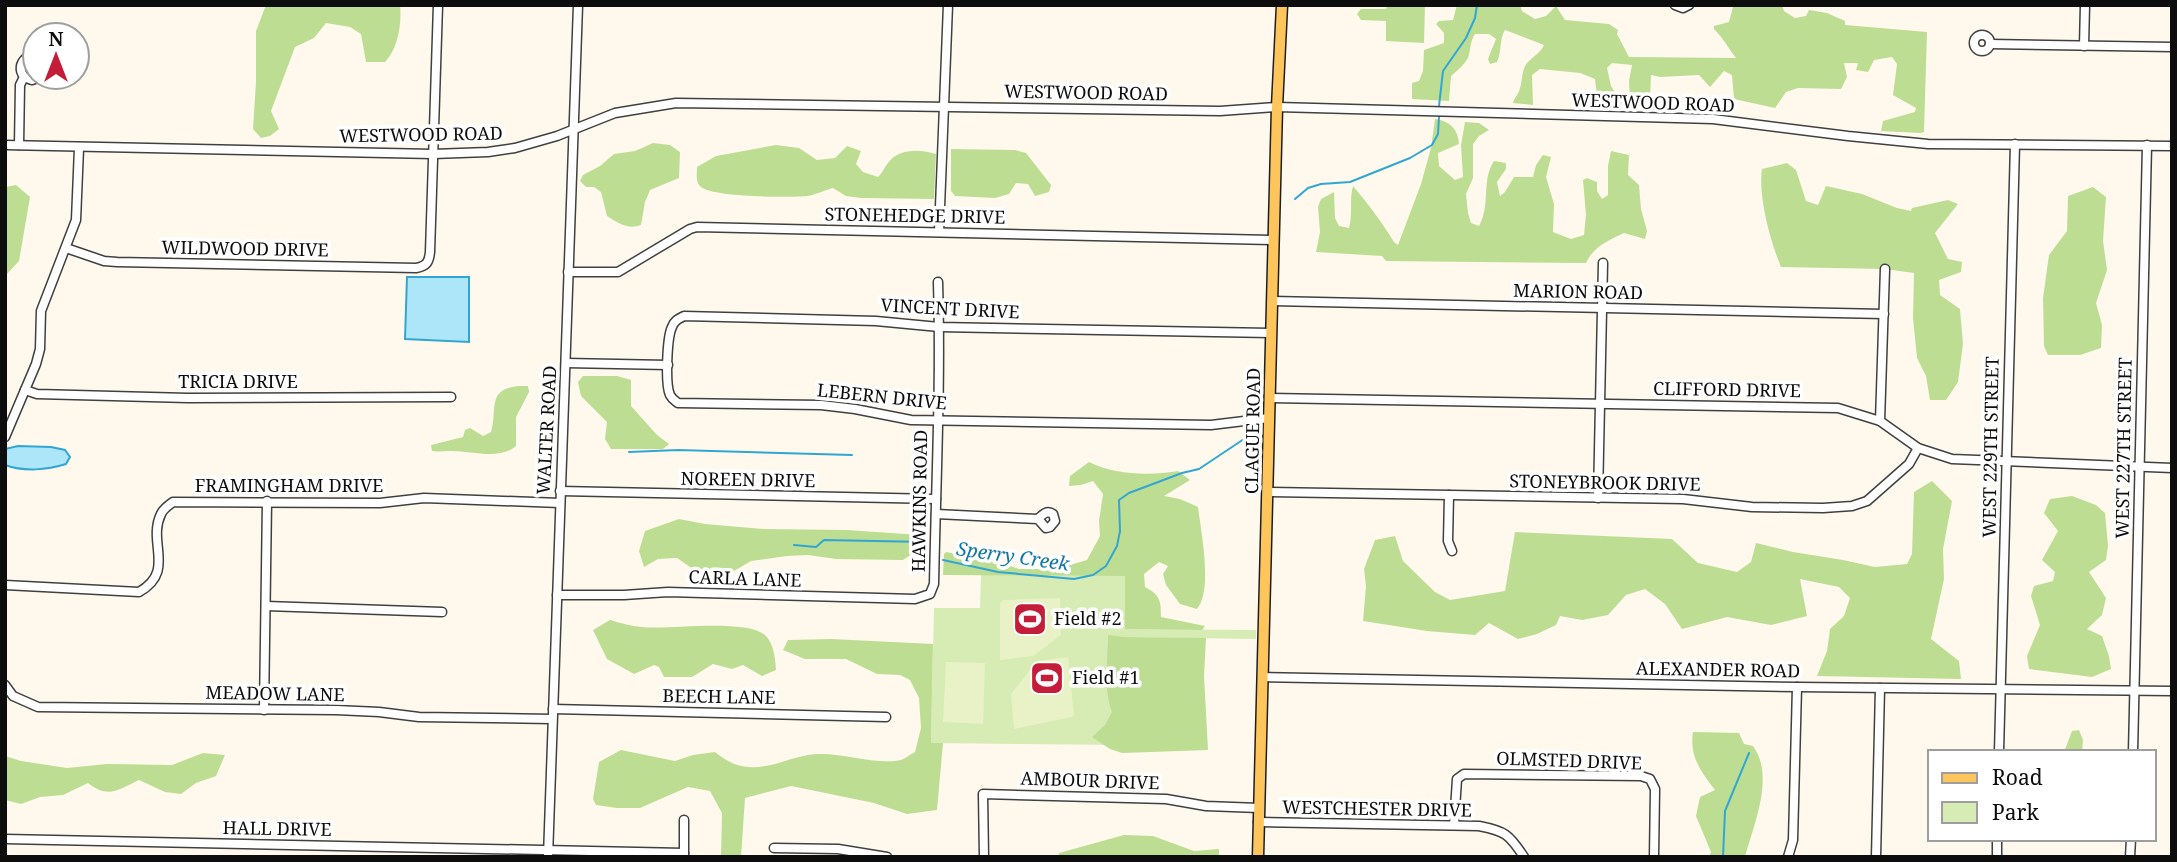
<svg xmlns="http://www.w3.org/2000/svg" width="2177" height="862" viewBox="0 0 2177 862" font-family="'Noto Serif',serif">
	<rect width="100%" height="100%" fill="#fff9ed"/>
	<polygon fill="#d7ebb4" points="981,575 1126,576 1125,629 1256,630 1256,639 1124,637 1123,745 931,743 934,608 980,608"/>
	<g fill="#bddd93">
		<path d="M266 5H400C402 23 398 49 385 62H366L361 34 350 27 326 23 314 38 295 47 271 111 279 129 270 136 261 138 253 129 256 82V31Z"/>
		<polygon points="1387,5 1425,5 1424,43 1386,41 1386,21 1361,20 1357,14 1361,9 1386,9"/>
		<path d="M1457 5H1520L1522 11 1535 19 1546 16 1556 6 1565 20 1609 24 1618 30 1617 34 1629 57 1736 58C1729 49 1723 38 1714 29V26L1729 22 1733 7 1731 5H1782L1784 11 1795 18 1806 16 1809 10 1827 13 1845 21V25L1927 32 1924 132 1920 133 1881 131 1883 121 1915 112 1916 108 1893 95 1897 64 1892 57 1874 60 1868 72 1856 70 1858 63H1844L1847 77 1841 89 1798 88 1786 92 1775 108 1734 99 1732 75 1724 71 1710 87 1699 75 1660 77 1651 75 1650 100 1639 104 1630 102 1629 81 1632 65 1612 63 1607 68 1611 86 1622 103 1621 106 1598 105 1595 79 1580 73 1540 69 1532 75 1533 105 1513 103C1515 96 1519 94 1520 88 1523 79 1521 68 1529 61 1535 55 1541 52 1544 45L1505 30C1499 39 1502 52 1497 62L1490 64 1488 59 1496 39 1489 34H1475C1470 41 1471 49 1468 58 1464 65 1457 71 1451 76L1449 101 1412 99V83L1419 81 1423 71 1424 50 1444 43V33L1436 24 1439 21 1453 20Z"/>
		<path d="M1435 119C1450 121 1458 129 1459 144L1438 153 1439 166 1455 180 1463 177 1461 145 1465 122 1479 123 1489 130 1479 136 1473 144V178L1466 194 1468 213 1471 223 1479 226C1491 205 1481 180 1494 161L1506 163V169L1497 182 1500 196 1505 192 1514 177H1533L1536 165 1543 155 1551 157 1546 177 1554 204 1553 232 1571 239 1584 235 1586 215 1583 180 1587 178 1597 182V191L1602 199 1608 195V166L1611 151 1629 155 1628 175 1639 185 1641 209 1647 231 1645 239 1624 233C1609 240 1593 247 1586 263L1386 261 1382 256 1316 252 1320 232 1318 207 1321 199 1334 192 1335 218 1339 226 1349 228C1353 214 1349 200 1353 186 1369 205 1381 221 1394 242L1398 245 1421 184 1431 148Z"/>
		<path d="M653 143 670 145 680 152 679 178 650 190 645 202 641 225C628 230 618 223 607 216L601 192 594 187H586L580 181 583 175 600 166 614 154 635 151Z"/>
		<path d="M776 145 799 148 817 160 835 158 847 146 861 151 856 164 863 172 878 177C883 172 884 168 888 163 898 148 921 149 936 154L934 199 861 198 846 196 833 188C824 190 816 195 807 196 790 198 712 197 701 187 695 182 697 173 697 167L716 156Z"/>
		<polygon points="951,149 1015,150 1026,153 1051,185 1049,192 1035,196 1028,184 1016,183 1009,194 995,198 955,196 951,191"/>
		<path d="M1787 163 1796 170 1806 201 1818 205 1826 186 1862 194 1897 208 1911 211 1912 208 1948 200 1958 204 1935 233 1948 259 1962 262 1961 272 1939 280 1940 295 1960 309 1963 344 1958 382 1946 400H1930L1926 376 1917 358 1913 318 1914 273 1885 269 1781 267C1770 240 1758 197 1762 169Z"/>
		<polygon points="16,185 30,197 19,261 5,276 5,187"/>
		<polygon points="2093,187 2106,197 2103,241 2107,270 2096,303 2102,325 2101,348 2080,355 2048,355 2044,346 2043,298 2049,255 2067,231 2068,196"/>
		<polygon points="583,376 617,376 631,380 631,406 657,435 669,444 663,449 611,449 605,439 607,422 581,396 578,382"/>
		<path d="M518 386H528L529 392 516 417V446C499 461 470 450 449 451 443 451 438 452 432 451L431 445 463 437 465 430 470 428 483 436 491 432C498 409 486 390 518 386Z"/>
		<path d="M1089 462C1116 475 1148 476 1178 471L1190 480 1164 496 1180 499 1198 507C1201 531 1213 591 1197 609L1180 604 1166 585 1163 574 1168 566 1159 562 1144 574 1145 587C1160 595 1161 600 1161 617L1205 626 1202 630 1125 629V576L943 575 944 554 946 552 1005 564 1019 569H1056L1087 560 1100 536 1099 521 1103 494 1093 481 1081 485 1069 486 1070 476Z"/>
		<polygon points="1932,481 1952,501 1943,549 1944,579 1931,639 1959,661 1961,679 1817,676 1827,651 1830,629 1844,616 1850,598 1839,587 1800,579 1807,616 1771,625 1727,617 1682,629 1665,604 1645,589 1626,595 1608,615 1582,620 1560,616 1556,625 1537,634 1518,639 1489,623 1475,635 1427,631 1363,621 1366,586 1364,569 1375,540 1395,536 1403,561 1435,592 1450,600 1505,591 1515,532 1672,539 1698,563 1737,572 1751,562 1756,543 1793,552 1843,560 1875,567 1907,564 1912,554 1914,492"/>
		<polygon points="2072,496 2096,505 2105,513 2108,546 2106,560 2089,572 2106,598 2102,615 2087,629 2102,636 2109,656 2111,669 2092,677 2029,669 2027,656 2040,625 2031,596 2034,586 2053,581 2055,572 2042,560 2058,531 2044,513 2050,499"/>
		<polygon points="679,519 705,524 763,529 847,530 920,535 915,552 903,560 836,559 808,555 787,556 751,561 722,578 706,578 677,558 658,559 644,567 639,551 645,531"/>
		<path d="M610 620C620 623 631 626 642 627 668 630 745 618 765 635 774 644 775 658 776 670L762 676 743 665 732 669 713 664 692 677H664L659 667 654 665 634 674 607 659 593 630Z"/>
		<path d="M1108 635 1124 637 1206 638 1204 676 1208 750 1122 753 1110 749 1092 737 1105 725 1112 712C1103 685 1108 663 1108 635Z"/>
		<path d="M831 639 933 644 931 743H943L937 810 907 814 874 803 791 786 745 798 741 857H721L722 813 710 791 688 787 640 808H617L596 805 593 799 599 762 621 750 675 761 693 755 715 752C726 761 735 766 749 767 773 769 796 754 819 754 844 753 876 765 901 760 906 758 911 754 915 752L921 728 919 698 910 680 900 675 877 674 846 659H805L783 650 788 640Z"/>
		<polygon points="2079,730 2083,740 2082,752 2064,752 2072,731"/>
		<path d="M1693 732 1739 733 1744 744 1753 746C1775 776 1754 824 1745 857H1709L1711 852 1696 816 1700 797 1715 790C1701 772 1689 756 1693 732Z"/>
		<path d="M203 753 225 755 216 776 196 783 181 794 165 792 139 780C118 790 108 799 88 783L63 795 40 797 21 804 5 800V756L21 761 67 768 107 764 172 765Z"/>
		<polygon points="1124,835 1153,836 1194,851 1219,849 1219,857 1058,857 1059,853"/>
	</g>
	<g fill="#e8f2c6">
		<polygon points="1060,598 1061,635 1033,656 1000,660 1000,603 1003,600"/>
		<polygon points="1068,657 1074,715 1072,717 1014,729 1011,694 1037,661"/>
		<polygon points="946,662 985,663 983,724 943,722"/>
	</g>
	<g fill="#aee6f9" stroke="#31a6d4" stroke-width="2">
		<polygon points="407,277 469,277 469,342 405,339"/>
		<path d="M18 446 51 447 65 450 70 457 66 464C47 470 24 472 5 465V449Z"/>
	</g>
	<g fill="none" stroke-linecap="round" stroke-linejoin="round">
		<g stroke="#31a6d4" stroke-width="2">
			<polyline points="1439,106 1443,71 1466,38 1475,18 1477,5"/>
			<polyline points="1295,199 1308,188 1321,184 1350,182 1410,158 1432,145 1438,134 1439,117"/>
			<polyline points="629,452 678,450 852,455"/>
			<polyline points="794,545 816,547 824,540 926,542"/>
			<polyline points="943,560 998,572 1074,579 1093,575 1106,566 1117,546 1120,531 1119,500 1129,493 1182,473 1199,469 1256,431"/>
			<polyline points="1723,857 1725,811 1749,753"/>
		</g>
		<g stroke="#404040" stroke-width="11">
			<g id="minor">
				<polyline points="1675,5 1683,8 1689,5"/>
				<circle cx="1982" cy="43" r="8"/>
				<polyline points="1990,44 2172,47"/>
				<polyline points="2084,46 2085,5"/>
				<polyline points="24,77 32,80 40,77"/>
				<polyline points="5,145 433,154 488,152 515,148 557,136 615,113 676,103 1220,111 1277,107 1713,119 1848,136 1928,144 2172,146"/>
				<path d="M19 145 20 85 24 77C19 70 20 63 26 58L35 56"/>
				<polyline points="939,232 948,5"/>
				<path d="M66 248 104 261 117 262 416 268C427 266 429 262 430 252L438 5"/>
				<polyline points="568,272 618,272 690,229 697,227 1274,240"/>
				<polyline points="1272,301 1884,314"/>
				<polyline points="566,363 668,365"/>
				<polyline points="25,390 37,394 188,398 451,397"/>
				<polyline points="1269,398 1838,408 1880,421 1918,448 1952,459 2172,468"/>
				<path d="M1269 418 1211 425 911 420 855 409 821 405 678 403C674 400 672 399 670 395 665 384 667 337 672 327 674 321 678 319 684 316L876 321 939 327 1271 333"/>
				<polyline points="1880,421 1885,269"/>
				<polyline points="5,437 36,364 40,349 41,311 76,220 79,148"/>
				<polyline points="560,491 936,499"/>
				<polyline points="1267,492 1683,499 1752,507 1823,508 1852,506 1867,501 1909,464 1918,448"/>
				<polyline points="1449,495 1448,541 1452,551"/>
				<polyline points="1598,498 1603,263"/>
				<path d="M936 514 1038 519C1043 514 1047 510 1053 514L1055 521 1050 527 1046 528 1038 519"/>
				<path d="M5 585 139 592C176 571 147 543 161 514 163 509 169 505 173 502L380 503 424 498 560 503"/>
				<path d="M557 595H624L668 592 915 599 930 594 934 584C936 483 941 382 938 282"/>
				<polyline points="266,606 442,612"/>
				<polyline points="1263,677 1797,687 2172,691"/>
				<polyline points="5,685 13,696 38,707 336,710 379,712 419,717 552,719"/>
				<polyline points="553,709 886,717"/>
				<polyline points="264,710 267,501"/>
				<polyline points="1999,752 2015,144"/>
				<polyline points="2133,752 2147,145"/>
				<path d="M1258 822 1479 826C1505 831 1509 834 1524 857"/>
				<polyline points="1454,825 1457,779 1464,774 1641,776 1650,779 1655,789 1654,857"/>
				<polyline points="5,839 684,853"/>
				<polyline points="774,848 838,849 887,857"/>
				<polyline points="684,856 684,820"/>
				<polyline points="548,857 578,5"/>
				<polyline points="984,857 983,794 1166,799 1206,806 1259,808"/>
				<polyline points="1788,857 1793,840 1797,687"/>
				<polyline points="1876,857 1880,688"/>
				<polyline points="1997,857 1997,839"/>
				<polyline points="2130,857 2131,839"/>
			</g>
		</g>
		<g stroke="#1e1e1e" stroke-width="13">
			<polyline id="major" points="1258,857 1277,107 1282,5"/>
		</g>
		<use href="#minor" stroke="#fff" stroke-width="8"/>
		<use href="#major" stroke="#ffc55d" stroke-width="10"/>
	</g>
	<defs>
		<g id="stadium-square" transform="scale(1.75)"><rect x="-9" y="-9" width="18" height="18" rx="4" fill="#c41d39" stroke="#fff"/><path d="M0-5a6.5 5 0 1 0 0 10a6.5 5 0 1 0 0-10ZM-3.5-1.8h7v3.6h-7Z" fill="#fff"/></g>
	</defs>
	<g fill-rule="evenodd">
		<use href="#stadium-square" x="1030" y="619"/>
		<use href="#stadium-square" x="1047" y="678"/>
	</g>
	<g text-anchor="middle" stroke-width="7" stroke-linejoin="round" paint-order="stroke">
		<g font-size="18" fill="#0d0d0d" stroke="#fff">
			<text transform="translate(1086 93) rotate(1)" y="6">WESTWOOD ROAD</text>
			<text transform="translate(1653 103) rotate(2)" y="6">WESTWOOD ROAD</text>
			<text transform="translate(421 135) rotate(-1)" y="6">WESTWOOD ROAD</text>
			<text transform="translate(915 216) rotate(1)" y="6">STONEHEDGE DRIVE</text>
			<text transform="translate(245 249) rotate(1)" y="6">WILDWOOD DRIVE</text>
			<text transform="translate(1578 292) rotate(1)" y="6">MARION ROAD</text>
			<text transform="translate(950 309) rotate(3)" y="6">VINCENT DRIVE</text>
			<text x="238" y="388">TRICIA DRIVE</text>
			<text transform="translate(1727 390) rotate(1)" y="6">CLIFFORD DRIVE</text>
			<text transform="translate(882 397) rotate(6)" y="6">LEBERN DRIVE</text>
			<text transform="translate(547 430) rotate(-87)" y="6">WALTER ROAD</text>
			<text transform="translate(1253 431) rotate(-89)" y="6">CLAGUE ROAD</text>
			<text transform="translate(1991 447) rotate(-89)" y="6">WEST 229TH STREET</text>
			<text transform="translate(2124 448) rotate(-89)" y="6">WEST 227TH STREET</text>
			<text transform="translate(748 480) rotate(1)" y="6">NOREEN DRIVE</text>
			<text transform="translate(1605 483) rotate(1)" y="6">STONEYBROOK DRIVE</text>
			<text x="289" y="492">FRAMINGHAM DRIVE</text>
			<text transform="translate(920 501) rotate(-89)" y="6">HAWKINS ROAD</text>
			<text transform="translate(745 579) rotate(2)" y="6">CARLA LANE</text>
			<text transform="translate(1718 670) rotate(1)" y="6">ALEXANDER ROAD</text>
			<text transform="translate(275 694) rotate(1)" y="6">MEADOW LANE</text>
			<text transform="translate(719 697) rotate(1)" y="6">BEECH LANE</text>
			<text transform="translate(1569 761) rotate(2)" y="6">OLMSTED DRIVE</text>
			<text transform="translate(1090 781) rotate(2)" y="6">AMBOUR DRIVE</text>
			<text transform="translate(1377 809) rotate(1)" y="6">WESTCHESTER DRIVE</text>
			<text transform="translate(277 829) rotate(1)" y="6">HALL DRIVE</text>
		</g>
		<g font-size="18" fill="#0d0d0d" stroke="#fff" text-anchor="start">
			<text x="1054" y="625">Field #2</text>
			<text x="1072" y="684">Field #1</text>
		</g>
		<g font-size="19" font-style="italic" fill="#0f75a5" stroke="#fff">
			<text transform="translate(1013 556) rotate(8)" y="7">Sperry Creek</text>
		</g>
	</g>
	<rect width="2177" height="862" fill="none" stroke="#0d0d0d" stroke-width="14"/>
	<rect x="1928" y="750" width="228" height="91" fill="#ffffff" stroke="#9e9e9e" stroke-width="2"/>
	<rect x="1942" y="773" width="35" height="10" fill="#ffc55d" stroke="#9e9e9e" stroke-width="2"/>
	<text x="1992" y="785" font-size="21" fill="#0d0d0d">Road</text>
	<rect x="1942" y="802" width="35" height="21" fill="#d7ebb4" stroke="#9e9e9e" stroke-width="2"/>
	<text x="1992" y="820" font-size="21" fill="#0d0d0d">Park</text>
	<g transform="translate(56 56)"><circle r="33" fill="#ffffff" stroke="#9e9e9e" stroke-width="2"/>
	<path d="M0-5L12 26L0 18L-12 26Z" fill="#c41d39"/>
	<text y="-10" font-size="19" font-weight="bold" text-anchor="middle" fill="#0d0d0d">N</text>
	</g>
</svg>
